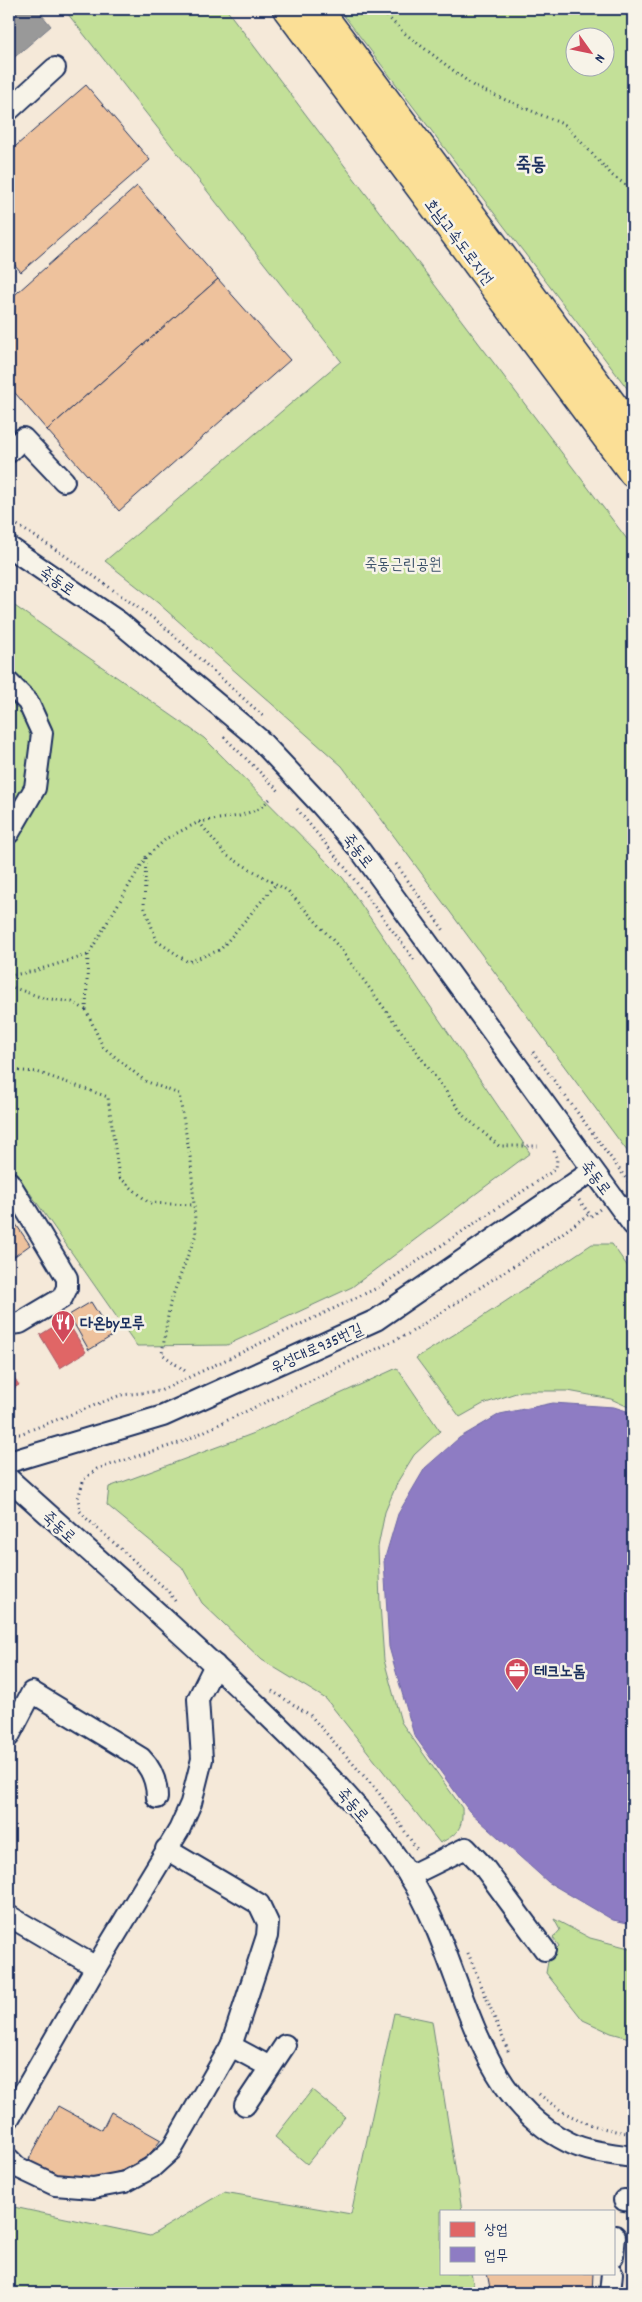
<svg xmlns="http://www.w3.org/2000/svg" width="642" height="2302" viewBox="0 0 642 2302" font-family="Dekko,'Poor Story',sans-serif">
	<rect width="100%" height="100%" fill="#f5e9d9"/>
	<filter id="ink" filterUnits="userSpaceOnUse"><feTurbulence type="fractalNoise" baseFrequency=".02" numOctaves="2"/><feDisplacementMap in="SourceGraphic" scale="10" xChannelSelector="R" yChannelSelector="G"/><feConvolveMatrix kernelMatrix="1 2 1 2 8 2 1 2 1" color-interpolation-filters="sRGB"/></filter>
	<g filter="url(#ink)">
		<g fill="#c3e098" stroke="#6f887b" fill-rule="evenodd">
			<polygon points="64,9 226,9 633,547 633,1159 342,766 158,603 105,561 341,361"/>
			<path d="M339 9H633V396ZM574 38H604V68H574Z"/>
			<polygon points="9,602 204,738 343,878 530,1153 352,1287 227,1345 137,1346 9,1163"/>
			<polygon points="592,1244 612,1244 633,1274 633,1409 611,1399 568,1391 522,1391 483,1404 460,1417 416,1358 476,1321"/>
			<path d="M397 1368 440 1431 414 1455 398 1481 385 1512 378 1547 380 1604 384 1660 401 1722 462 1808C463 1828 458 1834 440 1843L326 1699 262 1660 202 1603 182 1567 107 1505 109 1487 252 1434Z"/>
			<polygon points="554,1919 590,1938 633,1949 633,2039 611,2033 583,2020 546,1973 549,1956 559,1946 553,1938 560,1930"/>
			<polygon points="394,2013 432,2021 462,2211 441,2211 441,2273 471,2273 475,2293 9,2293 9,2206 150,2236 224,2192 351,2214"/>
			<polygon points="312,2090 345,2117 307,2164 275,2137"/>
		</g>
		<g fill="#e06666" stroke="#a55664">
			<polygon points="66,1319 86,1352 60,1368 40,1335"/>
			<polygon points="9,1370 19,1385 9,1391"/>
		</g>
		<polygon fill="#8e7cc3" stroke="#6c65a5" points="553,1403 614,1407 633,1413 633,1924 613,1920 548,1882 469,1811 414,1735 389,1647 384,1561 398,1514 425,1468 459,1438 500,1414"/>
		<polygon fill="#999" stroke="#737987" points="9,9 37,9 51,26 9,62"/>
		<g fill="#eec29d" stroke="#1b2f5e">
			<polygon points="86,85 150,160 21,272 9,258 9,152"/>
			<polygon points="137,186 218,279 47,430 9,386 9,300"/>
			<polygon points="218,279 290,360 119,511 47,430"/>
			<polygon points="9,1214 30,1245 12,1258 9,1255"/>
			<polygon points="91,1302 112,1336 89,1350 69,1315"/>
			<polygon points="58,2106 102,2130 111,2112 161,2140 148,2156 124,2170 98,2178 67,2177 42,2171 28,2161"/>
			<polygon points="633,2257 633,2293 628,2293"/>
			<polygon points="487,2273 593,2273 592,2293 491,2293"/>
		</g>
		<g fill="none" stroke-linecap="round" stroke-linejoin="round">
			<g stroke="#1b2f5e" stroke-width="24">
				<g id="minor">
					<polyline points="9,110 55,68"/>
					<polyline points="9,452 23,438 64,481"/>
					<polyline points="9,547 119,622 259,739 320,804 360,850 633,1225"/>
					<polyline points="9,683 28,702 42,733 35,788 9,833"/>
					<polyline points="9,1182 67,1278 67,1288 62,1298 20,1323 9,1324"/>
					<polyline points="9,1462 163,1416 376,1320 592,1171"/>
					<path d="M9 1479C93 1555 178 1629 259 1707 313 1759 367 1811 408 1874 464 1958 469 2094 568 2142 587 2152 613 2154 633 2157"/>
					<path d="M9 1736 32 1692 141 1758C152 1769 157 1782 157 1798"/>
					<polyline points="409,1876 466,1848 483,1866 545,1950"/>
					<polyline points="9,1916 96,1967 179,1830 191,1803 202,1759 198,1699 215,1665"/>
					<polyline points="231,2046 270,2067"/>
					<polyline points="245,2105 285,2045"/>
					<polyline points="9,2118 96,1967"/>
					<polyline points="9,2159 17,2167 55,2185 93,2188 125,2182 151,2168 172,2149 231,2046 267,1936 268,1923 259,1904 166,1849"/>
					<polyline points="624,2200 633,2201"/>
					<polyline points="613,2256 615,2236"/>
					<polyline points="610,2293 612,2273"/>
				</g>
			</g>
			<g stroke="#1b2f5e" stroke-width="31">
				<g id="highway">
					<polyline points="287,9 633,473"/>
					<polyline points="318,9 633,432"/>
				</g>
			</g>
			<g stroke="#1b2f5e" stroke-width="3" stroke-dasharray="1 4" stroke-linecap="butt">
				<polyline points="380,9 403,32 475,87 565,125 613,176 633,190"/>
				<polyline points="9,520 64,555 161,624 263,716"/>
				<polyline points="224,737 280,792"/>
				<polyline points="297,809 347,870 416,962"/>
				<polyline points="199,822 226,855 288,891 339,947 464,1116 499,1146 538,1146"/>
				<polyline points="146,858 144,906 157,941 188,962 220,950 276,884"/>
				<polyline points="396,864 445,932"/>
				<polyline points="88,955 86,1010 103,1047 145,1081 179,1094 191,1162 196,1234 170,1303 162,1354 188,1373"/>
				<polyline points="9,976 34,971 88,955 146,857 167,838 199,822 239,816 259,809 271,798"/>
				<polyline points="9,986 43,998 72,1002 86,1010"/>
				<polyline points="533,1052 630,1184"/>
				<polyline points="9,1070 37,1072 108,1097 119,1177 149,1203 194,1205"/>
				<polyline points="554,1151 557,1159 556,1169"/>
				<polyline points="579,1200 591,1216 600,1209"/>
				<polyline points="9,1434 20,1434 121,1395 160,1391 379,1287 556,1169"/>
				<polyline points="175,1601 168,1591 86,1518 80,1511 78,1498 84,1479 97,1469 182,1442 408,1334 546,1245 589,1214"/>
				<polyline points="272,1691 310,1715 379,1793 418,1851"/>
				<polyline points="468,1953 509,2053"/>
				<path d="M539 2094C570 2120 594 2128 633 2134"/>
			</g>
			<use href="#minor" stroke="#f7f3e8" stroke-width="20"/>
			<use href="#highway" stroke="#fbdf96" stroke-width="28"/>
		</g>
	</g>
	<defs>
		<g id="restaurant-pin" transform="scale(1.25)"><path d="M0 17L-7.5 6A9.5 9.5 0 1 1 7.5 6Z" fill="#d1495b" stroke="#f7f3e8"/><path d="M-5-6h1v4h1v-4h1v4h1v-4h1v5L-1.5 .5V6h-2V.5L-5-1ZM5-6V6H3V1.5H1.5Q1.5-4 5-6Z" fill="#fff"/></g>
		<g id="office-pin" transform="scale(1.25)"><path d="M0 17L-7.5 6A9.5 9.5 0 1 1 7.5 6Z" fill="#d1495b" stroke="#f7f3e8"/><path d="M-6-3h4V-5.5h4V-3h4V5H-6ZM-1-4.5V-3h2v-1.5ZM-6 0V1H6V0Z" fill="#fff"/></g>
	</defs>
	<g fill-rule="evenodd">
		<use href="#restaurant-pin" x="63" y="1322"/>
		<use href="#office-pin" x="517" y="1670"/>
	</g>
	<g text-anchor="middle" stroke-width="5" stroke-linejoin="round" paint-order="stroke">
		<g font-size="16" fill="#1b2f5e" stroke="#f7f3e8">
			<text transform="translate(460 241) rotate(53)" y="6">호남고속도로지선</text>
			<text transform="translate(58 580) rotate(35)" y="6">죽동로</text>
			<text transform="translate(359 850) rotate(52)" y="6">죽동로</text>
			<text transform="translate(597 1177) rotate(53)" y="6">죽동로</text>
			<text transform="translate(316 1347) rotate(-24)" y="6">유성대로935번길</text>
			<text transform="translate(60 1526) rotate(42)" y="6">죽동로</text>
			<text transform="translate(354 1804) rotate(49)" y="6">죽동로</text>
		</g>
		<g font-size="16" fill="#3d526a" stroke="#f7f3e8">
			<text x="403" y="569">죽동근린공원</text>
		</g>
		<g font-size="16" font-weight="bold" fill="#1b2f5e" stroke="#f7f3e8" text-anchor="start">
			<text x="80" y="1328">다온by모루</text>
			<text x="534" y="1676">테크노돔</text>
		</g>
		<g font-size="19" font-weight="bold" fill="#1b2f5e" stroke="#f7f3e8">
			<text x="531" y="170">죽동</text>
		</g>
	</g>
	<rect width="642" height="2302" fill="none" stroke="#f7f3e8" stroke-width="30"/>
	<rect x="15" y="15" width="612" height="2272" fill="none" stroke="#1b2f5e" stroke-width="2" filter="url(#ink)"/>
	<rect x="440" y="2210" width="175" height="65" fill="#f7f3e8" stroke="#9fa5b1"/>
	<rect x="450" y="2222" width="25" height="15" fill="#e06666" stroke="#9fa5b1"/>
	<text x="484" y="2234" font-size="15" fill="#1b2f5e">상업</text>
	<rect x="450" y="2247" width="25" height="15" fill="#8e7cc3" stroke="#9fa5b1"/>
	<text x="484" y="2260" font-size="15" fill="#1b2f5e">업무</text>
	<g transform="translate(590 52) rotate(123)"><circle r="24" fill="#f7f3e8" stroke="#9fa5b1"/>
	<path d="M0-4L9 19L0 12L-9 19Z" fill="#d1495b"/>
	<text y="-8" font-size="14" font-weight="bold" text-anchor="middle" fill="#1b2f5e">N</text>
	</g>
</svg>
